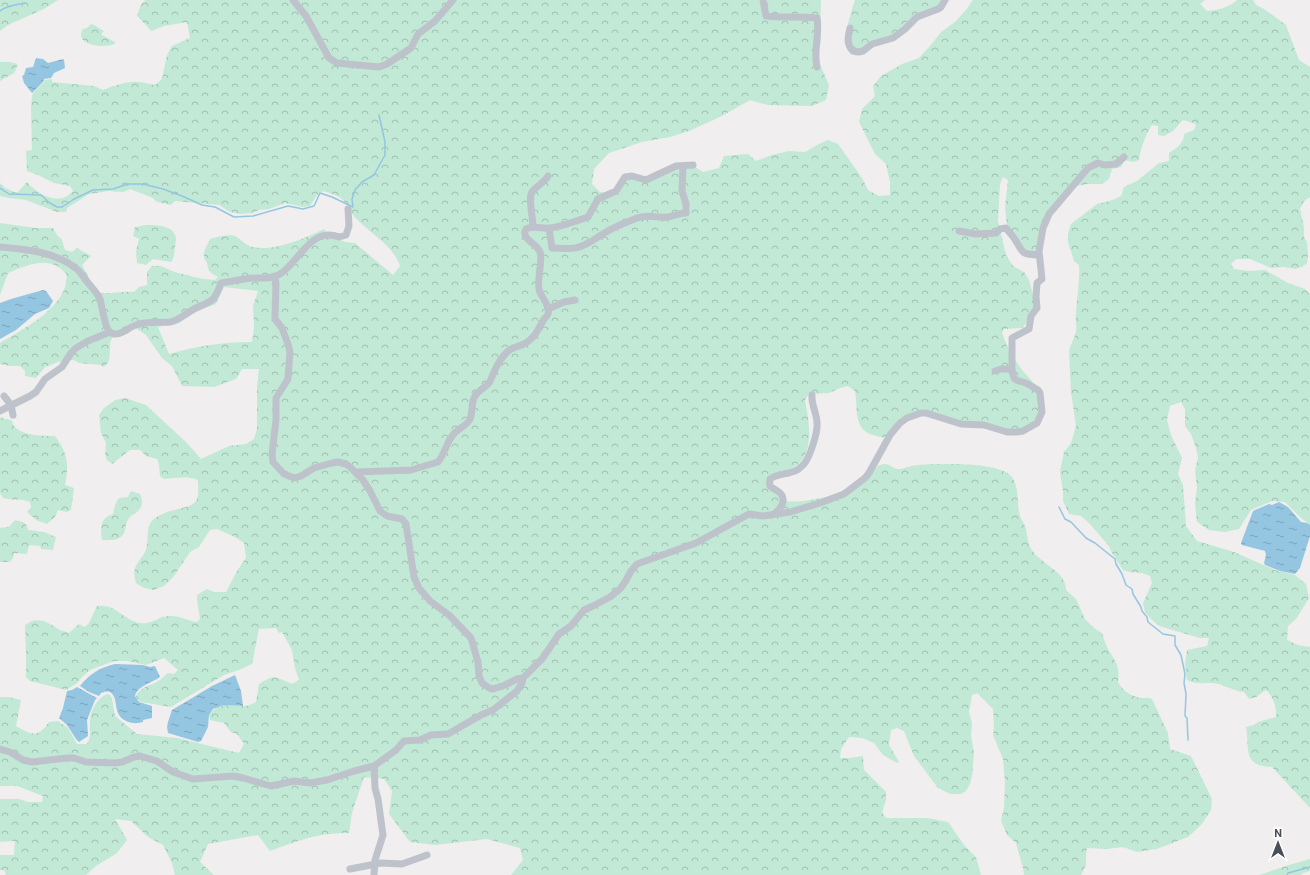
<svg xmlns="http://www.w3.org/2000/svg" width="1310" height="875" viewBox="0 0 1310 875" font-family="Roboto,sans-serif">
	<defs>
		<pattern id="forest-crowns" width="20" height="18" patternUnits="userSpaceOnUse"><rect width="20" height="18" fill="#c2e9d6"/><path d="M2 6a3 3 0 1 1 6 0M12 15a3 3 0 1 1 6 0" fill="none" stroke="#a0bfb1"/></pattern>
		<pattern id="water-ripples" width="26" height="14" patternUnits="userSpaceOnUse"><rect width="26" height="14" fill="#94c6e1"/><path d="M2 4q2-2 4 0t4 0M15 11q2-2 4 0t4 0" fill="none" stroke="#7ba3b9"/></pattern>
	</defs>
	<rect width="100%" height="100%" fill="#f0eeee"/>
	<g fill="url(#forest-crowns)" fill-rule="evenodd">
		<polygon points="0,0 58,0 44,9 8,25 0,31"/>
		<path d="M146 0H821L820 32 821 41 818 55V60L829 85 826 100 812 106 768 105 750 100 722 116 689 131 670 137 642 142 609 153 594 169 592 184 600 192 613 193 626 178 642 181 679 168 695 167 703 172 719 168 724 156 748 154 756 161 772 155 789 151 805 152 817 145 828 140 838 144 862 178 868 190 879 196 890 195V182L886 164 875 154 859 122 862 109 875 96 873 86 881 76 902 64 919 58 930 46 941 32 955 22 966 10 973 0H1205L1200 4 1207 11C1216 11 1230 7 1237 0H1253L1256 5 1264 9 1286 25 1299 60 1310 67V197L1304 201 1300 209 1304 227V237L1307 242 1308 254 1307 263 1302 267 1295 269 1284 267 1271 268 1250 259H1236L1231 264 1234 269 1249 271 1265 270 1288 283 1305 289 1310 294V525L1300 517 1285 502 1272 501 1251 510 1239 529 1225 532 1209 530 1197 522 1195 503 1197 488 1195 470 1198 458 1196 448 1191 434 1185 426V409L1181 402 1170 406 1167 420 1171 435 1182 458 1178 474 1183 485 1186 526 1197 541 1234 552 1275 570 1295 575 1306 584 1309 598 1296 619 1288 626 1287 640 1298 645 1310 647V808L1272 767C1242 766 1250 750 1246 727L1254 725 1258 722 1276 717C1277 707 1273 696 1266 690L1256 697 1249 699 1244 692C1235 691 1228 687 1219 684 1207 681 1198 686 1187 680L1185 664 1187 650 1207 646 1209 638H1200L1159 626 1151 619 1145 612 1143 603 1152 583 1150 576 1142 573 1129 572 1123 570 1112 553 1109 546 1089 523 1081 516 1069 514 1063 501V492L1060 471 1064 452 1071 443 1076 426 1071 392 1069 352C1070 345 1074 339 1076 331 1077 325 1075 319 1076 312 1077 297 1080 281 1079 265L1074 261 1068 242V233L1071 224 1097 204 1113 200 1121 196 1124 187 1137 181 1159 163 1169 161V153C1176 148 1184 144 1184 134L1194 130 1196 125 1193 123 1183 120 1173 131 1164 136 1158 135V126L1152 125C1145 136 1141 147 1139 160L1133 162 1125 160 1121 167 1112 169 1109 179 1102 184H1087L1077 186 1057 202 1036 250 1030 253 1023 251 1007 227 1005 206 1008 180 1003 177 1000 184 998 221 1006 255 1013 266 1024 272 1029 280 1033 294 1035 308 1023 328 1004 329 1002 333 1009 351 1022 370 1033 382 1038 393 1040 412 1036 422 1026 428 1012 432 942 418 913 414 886 438C881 437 875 436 870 434 853 427 858 405 855 391L848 386 840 388 829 393 809 394 805 400C809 422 816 454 793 468 786 473 776 476 768 479 772 485 776 495 781 499 790 506 827 497 838 494 845 491 863 481 869 476 873 473 875 467 880 465 889 462 890 467 897 469 903 470 911 465 918 465 938 464 999 461 1012 477 1019 487 1017 501 1019 512 1020 518 1023 522 1025 526 1027 532 1027 538 1029 544 1034 562 1067 570 1066 590L1076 599 1085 619 1094 628 1102 633C1104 638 1105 644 1108 649 1116 663 1120 665 1118 682 1123 691 1131 697 1142 698 1146 698 1148 697 1152 699L1168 733 1170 749 1191 756 1212 799 1211 810 1202 824 1188 837 1157 849 1137 852 1123 847 1107 849 1087 848 1086 855V865L1081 875H1024L1023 868 1016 843 1007 835 1001 821 1004 808 1005 783 1003 759 993 735 994 727 993 709 977 693 972 695 969 712 972 723 971 735 974 753 972 776 970 784 966 791 961 794H950L938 788 914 756 904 731 897 728 891 730 889 745 899 762 897 763 883 755 874 743 862 738 849 737 841 749 840 758H850L863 756 864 770 886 792V800L882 812 886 818H927L948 822 964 845 976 857 981 875H511L523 860 520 848 487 839 435 845 410 842 389 814 392 791 384 779 364 777 352 813 349 833C319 832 297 841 270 851L258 835 208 844 200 862 214 875H175L172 863 163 845 148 837 131 821 115 819 127 840 117 853 96 866 86 875H6L4 870H0V855H14L15 841 0 842V799H19L28 802H42L43 796 17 786H0V697H9L21 700 16 726C32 735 37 739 49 722L58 721 68 728 77 744H87C92 736 89 730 90 722 90 711 97 698 107 694L110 695 112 699 115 716 137 734 177 738 239 753 244 744 237 734 231 732 224 723 210 720 209 715C219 701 229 706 244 706 248 706 252 704 256 702L259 684C275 674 275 677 292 684L299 680 295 668 292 650 282 632 279 633 276 628 259 629 252 664 239 670 224 675 171 707 141 702 137 699 136 696C140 686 152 686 160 680 163 678 165 675 168 673L174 674 178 670 164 658 146 665 127 661H114L90 670 82 677 77 683 66 690 30 681 26 677V653L25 625C36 616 46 621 57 628 60 631 65 631 69 633L79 624 85 627 89 623 97 606C116 603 123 620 140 623 151 625 159 616 170 616 179 615 188 621 197 622L200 619 197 599V595L207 589 214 592H226L237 571 246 558 244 543 235 537 217 529 210 530 199 547 190 552 174 576 164 586 153 590 144 588 136 583C131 566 138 565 145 552 150 542 145 531 151 522 163 507 193 511 197 499 199 494 198 486 198 480 187 476 176 478 164 479L160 476 159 464 157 459 146 456 140 450H130L112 464 107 460 105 455 106 443 101 433 99 415 104 408 115 400 125 398 146 405 188 444 201 459 229 446 246 444 254 439 257 429V386L259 369H242L236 379 214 387 182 386 172 366 162 358 146 335 131 325C124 328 116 331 112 338 107 346 114 363 103 367L101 365 79 363 74 360 58 362 45 367 36 378 25 376V371L20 366H10L0 364V343C22 330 53 314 64 290 66 286 66 280 67 275 64 272 61 268 57 266 41 258 23 267 8 273L0 295V223L35 228H53L57 235 62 240 65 250 72 252 77 248 91 256 82 265 93 285 100 293C112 294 122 291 134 292L139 287 147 285V272L152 266C164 265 165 269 175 272 189 276 201 279 215 280L218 277C210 273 208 271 207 263 206 261 204 259 204 257 203 251 208 244 210 239 216 237 230 234 235 236 240 238 244 245 253 247 273 252 306 238 324 229L329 237 337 238 345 242 355 243 393 275 400 266C392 243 369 234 354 216 350 211 347 205 343 200 338 195 329 193 323 191L317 195 310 206 303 207 285 203 269 209 259 210 252 213 240 214 230 212 219 205 175 201 171 205 157 202 153 198 130 189 124 192 108 191 89 194 67 208 66 212H57L26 200 9 198 0 196V183L5 188 17 193 27 182C35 191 49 201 62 198 66 198 70 194 73 191L70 186 54 183 38 175 27 171 26 151 32 150 31 109 32 96 33 93 43 83 45 80 52 79V82L94 86 103 90C114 86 127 81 139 82 144 82 149 84 155 85L162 79 167 55 172 46 190 38 187 22 164 26 151 31 146 25 137 16 141 4ZM224 287 258 291 253 306 254 328 252 342C223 342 196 346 169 354L158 327 179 323 197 311 216 304Z"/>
		<path d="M855 0H948L927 15 856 56C852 53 846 46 846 41 845 33 852 8 855 0Z"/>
		<path d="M91 24 94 25 104 31 102 33V35L115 42V44C110 45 106 46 102 46 92 46 75 41 83 29L87 28Z"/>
		<polygon points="0,62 10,62 18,64 14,73 0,81"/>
		<path d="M146 225C156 225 174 225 176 238 176 241 175 245 175 247 174 254 175 257 171 262L153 259 146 265 137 263 136 251 139 239 133 236 135 227Z"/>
		<path d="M0 417 5 419 11 420C12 420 13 425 14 426 22 436 44 436 55 436 68 453 69 465 65 485L74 488 71 510 67 512 58 510 55 517 47 524 36 520 27 512 31 507 30 502C21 498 12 501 3 498L0 493Z"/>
		<path d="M131 491 140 494C143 500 143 507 137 512 134 515 131 514 128 520 124 525 127 532 121 537 116 541 108 540 102 540 100 529 100 518 113 514L115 505 119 498 128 497Z"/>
		<path d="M15 520C23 522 26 521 28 530L44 532 56 537 53 550 41 549 40 546 29 545 27 554 14 553 13 558 10 562H0V528L9 527Z"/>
		<polygon points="1310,859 1310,871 1303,873 1301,875 1259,875 1289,865"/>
	</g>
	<g fill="url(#water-ripples)">
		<polygon points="36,58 43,59 48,63 63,59 64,60 65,68 54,73 51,78 44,79 43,82 32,93 24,83 22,76 24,75 26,68 33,67"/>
		<polygon points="43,290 46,291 53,301 49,308 35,314 16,330 0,339 0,303 11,299"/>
		<polygon points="1279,502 1288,507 1301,522 1307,523 1310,525 1310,536 1300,568 1295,574 1280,571 1265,565 1264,563 1266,555 1265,551 1242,545 1241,543 1253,511 1269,504 1272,505"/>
		<path d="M115 664 143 665 150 667 155 666 160 677C152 683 137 686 135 696L139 702 152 706V718L143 720V722C134 725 122 722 118 713 115 707 117 696 110 692 107 691 104 692 101 693L99 696 89 692 80 686C90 673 100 668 115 664Z"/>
		<polygon points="235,675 241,691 243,706 224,705 213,709 209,715 208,727 201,741 198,742 168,733 167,727 168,722 172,710 212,686"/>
		<polygon points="77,687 97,698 95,700 87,720 88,736 79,742 76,739 67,725 59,718 63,708 67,691 72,690"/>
	</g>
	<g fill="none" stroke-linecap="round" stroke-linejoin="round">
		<g stroke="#94c6e1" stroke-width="1.5">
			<path d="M0 11C7 5 16 5 25 3"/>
			<polyline points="0,188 9,194 41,195 50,203 57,207 62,207 74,199 93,190 113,189 128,184 143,184 163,189 182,196 202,205 215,207 234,217 253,216 288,206 303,209 314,206 320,193 332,197 353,207 352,199 355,190 362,182 374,175 385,155 385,142 379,115"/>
			<polyline points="1059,507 1065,519 1071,522 1086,538 1095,543 1115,559 1116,564 1122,574 1126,585 1132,589 1133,594 1141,607 1142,611 1147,617 1148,622 1163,634 1175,636 1175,645 1181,655 1185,674 1184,683 1186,694 1185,716 1187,718 1188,740"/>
			<polyline points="1287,875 1288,873 1310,867"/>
		</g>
		<g stroke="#bec3cb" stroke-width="7">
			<polyline points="293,0 306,16 329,58 337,63 379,67 387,64 411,48 418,34 435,21 453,0"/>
			<path d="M763 0 766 16C783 18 800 16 817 18 820 34 813 51 817 67"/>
			<path d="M850 28C848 37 846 44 853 51L859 52 863 51 872 44 893 38 905 29 917 17 938 9 941 7 945 0"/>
			<path d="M533 227C533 218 528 198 532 192 536 186 544 183 548 176"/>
			<path d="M549 228 552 248C561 248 571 250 579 247 590 244 597 237 606 232 616 226 627 222 637 218 651 213 655 219 668 217 674 216 679 213 686 213V204L682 191 683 166"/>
			<path d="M959 231 976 234 996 233 1000 229 1006 228C1008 231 1012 235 1014 238 1024 253 1019 254 1039 255"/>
			<path d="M0 247C25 249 58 252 78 270 82 274 85 280 89 284 93 289 98 294 100 299 102 306 105 330 111 333 120 337 129 327 136 325 147 321 159 323 170 322 180 320 187 312 196 308 202 305 209 303 213 299 217 295 219 288 221 283 232 281 242 279 252 278 261 278 273 279 280 274 299 262 311 226 339 237L346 235 349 226 348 209"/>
			<polyline points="274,276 276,283 275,319 282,328 288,344 290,352 288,379 276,398 276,420 272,454 273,462 284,474 294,478 301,476 314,468 332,463 338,462 346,464 350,467 363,480 370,491 380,511 387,516 402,519 406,524 414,577 419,588 430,601 449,615 471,638 478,662 479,676 482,683 489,688 493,689 505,685 517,679 523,678"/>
			<polyline points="548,309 564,302 575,300"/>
			<polyline points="1012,371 1012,338 1029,329 1031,316 1037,308 1036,297 1037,283 1042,279 1039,251 1043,228 1049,214 1088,168 1098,163 1105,165 1116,164 1124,157"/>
			<polyline points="4,396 11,405 13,415"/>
			<polyline points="0,411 30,396 36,392 45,379 62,367 71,353 76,348 88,341 110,332"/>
			<path d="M356 472 411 470 438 462C445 454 446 443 453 435 457 429 468 425 470 419 473 412 471 405 474 398 477 390 484 389 489 383 491 380 492 376 494 372 497 365 502 357 507 352 512 347 518 347 524 344 536 337 536 332 543 321 544 318 547 317 548 314 551 305 540 297 539 289 537 279 543 259 540 252 537 243 520 239 526 229 534 225 542 229 551 228 563 226 576 221 588 217L598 199 616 191 625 177 632 176 646 180 676 166 693 165"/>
			<path d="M774 514C783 507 788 497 776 490 773 488 772 488 770 486 769 483 770 481 770 479 778 473 788 475 797 470 799 469 802 466 804 464 810 457 818 432 817 423 817 413 811 405 812 395"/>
			<polyline points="0,749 10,752 23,760 32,762 67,758 74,758 86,762 115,763 122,762 134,757 140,756 157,761 173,772 193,779 233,776 243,778 271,786 294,781 310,783 327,780 354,771 374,766 396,750 404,741 420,740 431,735 448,734 481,715 493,710 517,691 522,683 523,678 542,659 559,634 571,626 584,610 593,606 610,597 620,589 625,582 631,571 637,564 696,543 749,514 763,516 790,512 820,503 844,494 865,478 869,473 890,435 900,423 907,418 921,413 926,413 961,424 984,425 1007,432 1017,432 1023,431 1037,423 1042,412 1040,393 1038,390 1026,383 1016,380 1014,378 1012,371 1009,369 1001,369 995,371"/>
			<polyline points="350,869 381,863 402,864 427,855"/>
			<polyline points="374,875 375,860 383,835 378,799 375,788 374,766"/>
		</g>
	</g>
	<g transform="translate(1278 843)" stroke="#ffffff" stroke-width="3" paint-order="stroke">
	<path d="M0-3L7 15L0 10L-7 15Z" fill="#484f59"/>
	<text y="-6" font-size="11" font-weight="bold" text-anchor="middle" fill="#484f59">N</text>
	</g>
</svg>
